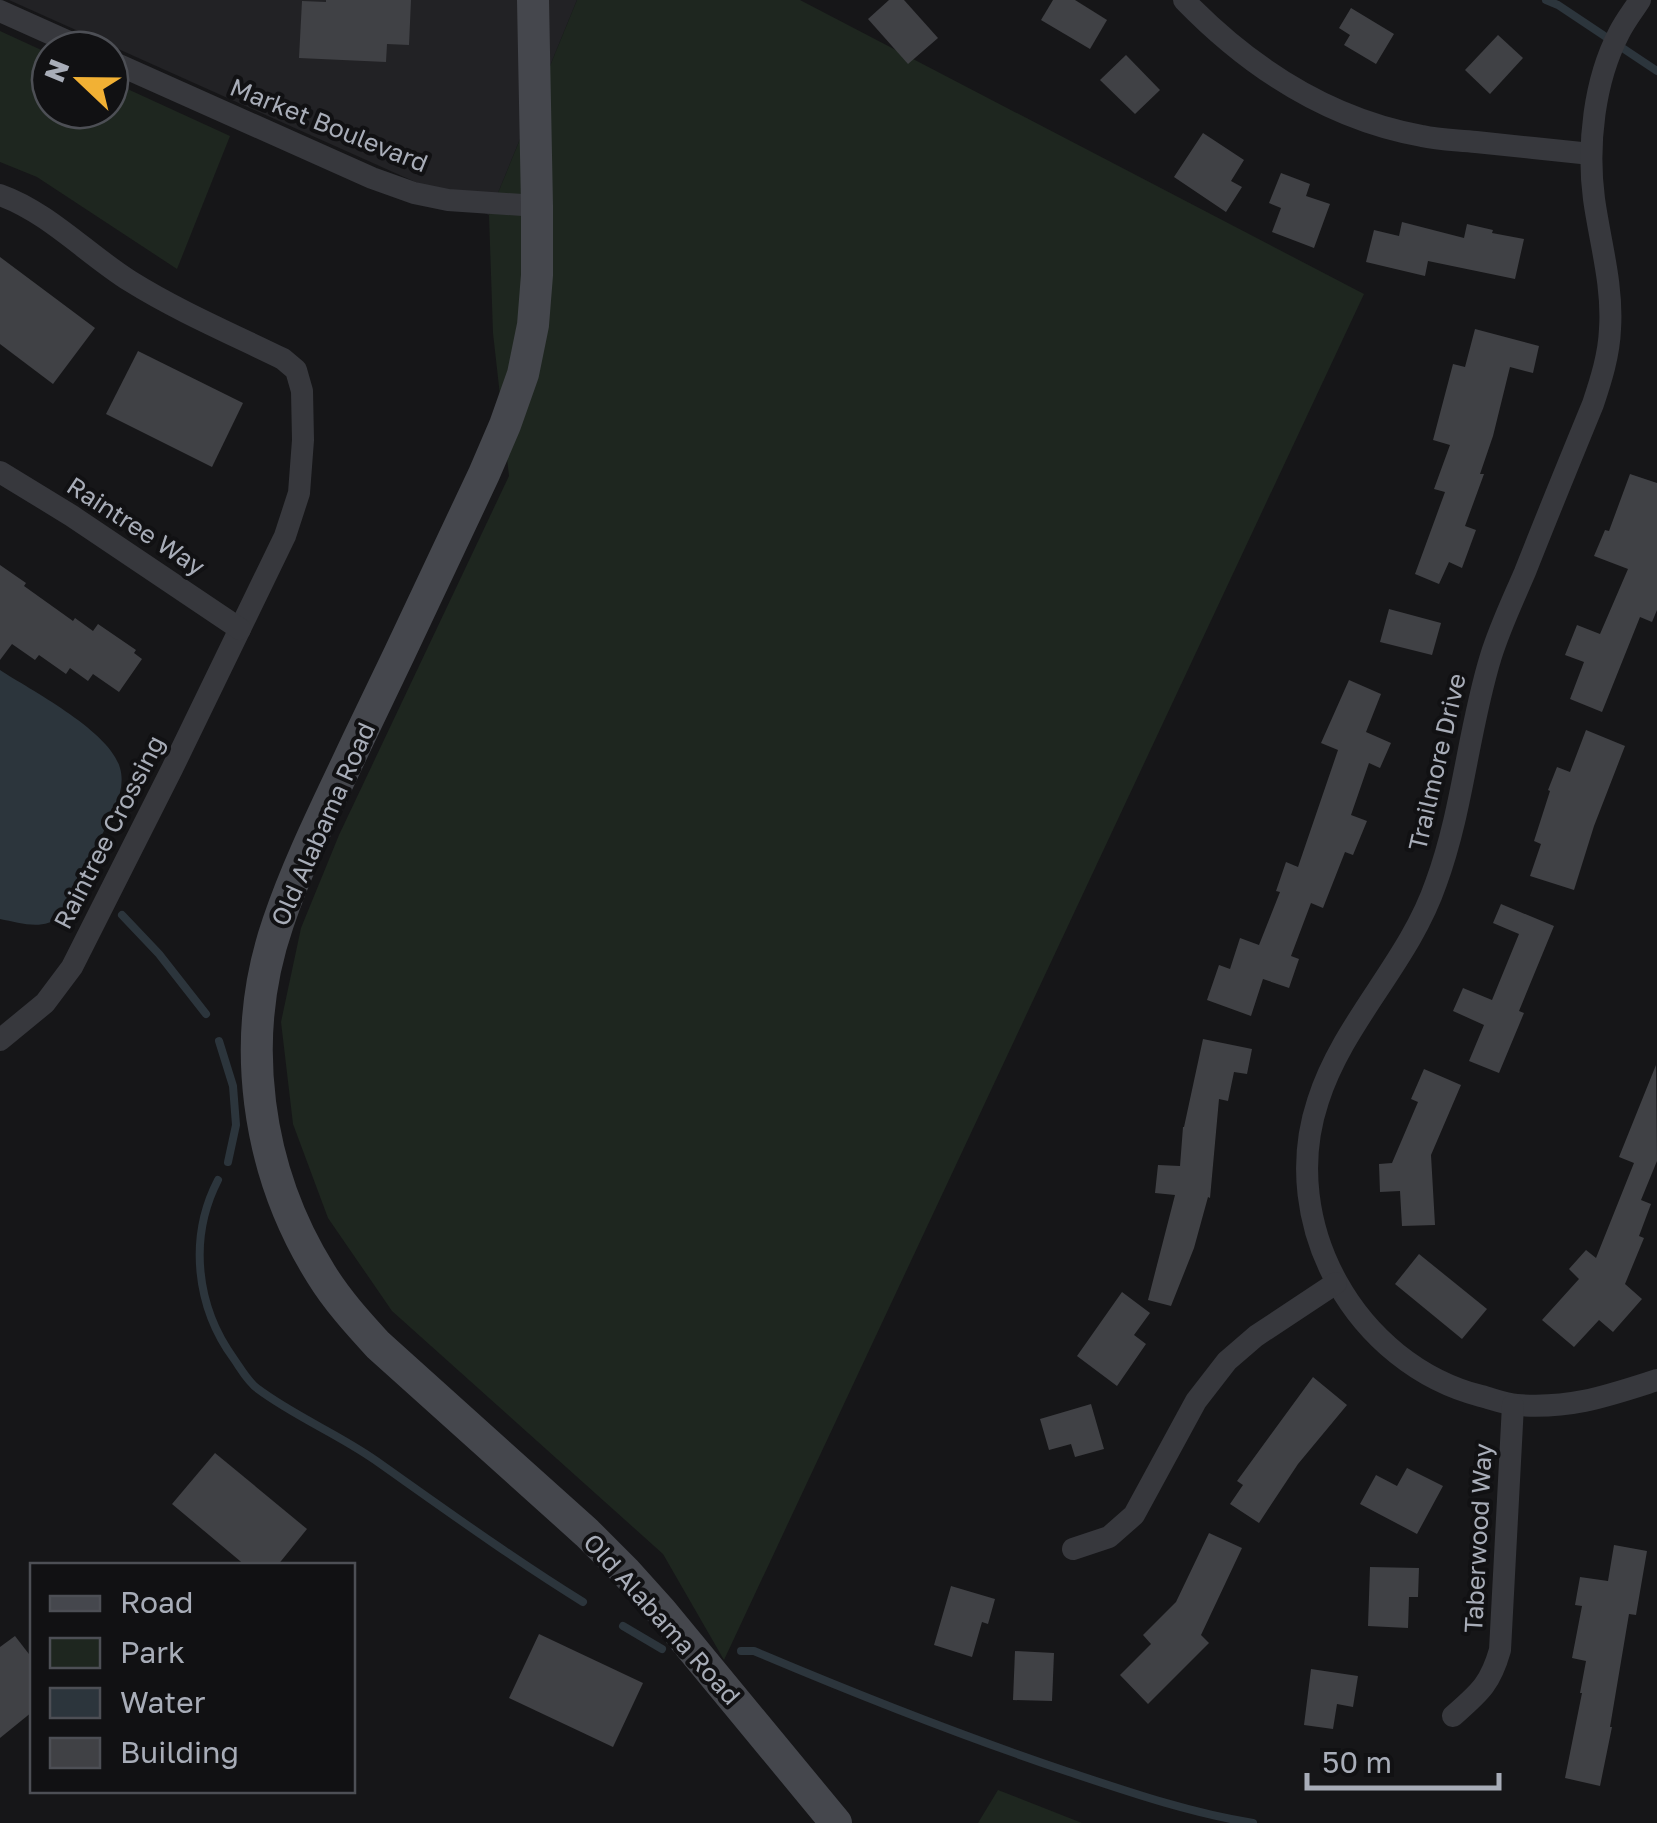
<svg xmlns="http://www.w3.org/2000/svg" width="1657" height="1823" viewBox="0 0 1657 1823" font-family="'Golos Text',sans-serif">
	<rect width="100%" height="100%" fill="#161618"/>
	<polygon fill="#222225" points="9,0 577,0 489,215"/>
	<g fill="#1e261f">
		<polygon points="577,0 800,0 1364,294 724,1660 663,1554 392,1311 328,1218 293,1124 281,1022 301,928 339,835 509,476 493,333 489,215"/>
		<polygon points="0,31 50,54 50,110 110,110 110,81 230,136 177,269 37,177 0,162"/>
		<polygon points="998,1790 1082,1823 978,1823"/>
	</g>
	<path fill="#2c353c" d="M0 670C32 691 110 731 120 768 124 782 120 794 116 807L61 916C43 931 21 923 0 919Z"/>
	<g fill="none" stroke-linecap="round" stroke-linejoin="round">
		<g stroke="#2c353c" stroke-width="8">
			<polyline points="1546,0 1558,5 1657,71"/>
			<polyline points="80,878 87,883"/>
			<polyline points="122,915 159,954 206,1014"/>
			<polyline points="219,1041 233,1086 236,1125 228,1162"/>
			<path d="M218 1180C188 1238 196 1307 234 1359 241 1369 248 1382 258 1389 294 1416 338 1434 375 1460 443 1508 512 1558 583 1602"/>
			<polyline points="623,1626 662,1649"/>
			<path d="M741 1651H754C858 1695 962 1736 1069 1772 1129 1792 1190 1813 1253 1823"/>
		</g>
	</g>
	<g fill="#404145">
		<polygon points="326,0 411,0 409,45 387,44 386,62 299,58 302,1 326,2"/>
		<polygon points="889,0 904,0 938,38 908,64 868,19"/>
		<polygon points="1053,0 1075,0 1107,20 1090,49 1041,20"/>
		<polygon points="1351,8 1394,34 1376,64 1344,45 1350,35 1339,28"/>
		<polygon points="1498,35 1523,58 1490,94 1465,70"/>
		<polygon points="1126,55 1160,90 1135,114 1100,80"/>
		<polygon points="1203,133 1244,160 1231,181 1242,187 1226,212 1174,177"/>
		<polygon points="1281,173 1310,184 1306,196 1330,204 1314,248 1272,232 1281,208 1269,203"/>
		<polygon points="1402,222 1464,238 1467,224 1493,230 1492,233 1524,239 1515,279 1428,261 1425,276 1366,262 1374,230 1399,236"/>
		<polygon points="0,257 95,328 53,384 0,344"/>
		<polygon points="1475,329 1539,346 1533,373 1510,367 1493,436 1480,474 1484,474 1465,526 1476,530 1462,568 1449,562 1439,584 1415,574 1445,492 1434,489 1450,445 1433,440 1453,364 1465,367"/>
		<polygon points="138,351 243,403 212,467 106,414"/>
		<polygon points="1630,474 1657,483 1657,610 1652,622 1640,617 1602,712 1570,699 1584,662 1565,655 1577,625 1600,634 1628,569 1594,556 1605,530 1609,531"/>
		<polygon points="0,565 26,583 24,586 73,621 75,618 93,631 98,624 136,650 134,653 142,659 119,692 93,674 88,681 70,668 66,674 39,655 35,660 12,644 0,660"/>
		<polygon points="1389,609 1441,623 1432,655 1380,642"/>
		<polygon points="1349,680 1381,694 1366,732 1391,743 1380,768 1369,763 1351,815 1367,821 1353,855 1345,852 1323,908 1311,903 1291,956 1299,959 1289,988 1263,979 1251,1016 1207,1000 1219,965 1230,969 1240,938 1259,945 1280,892 1276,891 1286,862 1298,867 1338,750 1321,743"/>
		<polygon points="1586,730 1625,746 1594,826 1574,890 1530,876 1541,844 1534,841 1550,791 1548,790 1557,767 1570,772"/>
		<polygon points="1501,904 1554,926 1519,1011 1524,1013 1499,1073 1469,1061 1484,1025 1453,1011 1463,988 1492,1000 1519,934 1493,923"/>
		<polygon points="1203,1039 1252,1049 1247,1074 1234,1072 1228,1101 1219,1099 1210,1198 1208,1197 1194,1248 1171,1306 1148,1300 1175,1195 1155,1193 1158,1165 1180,1166 1183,1127 1184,1127"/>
		<polygon points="1656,1065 1657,1161 1641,1200 1651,1204 1639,1236 1644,1238 1625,1284 1642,1299 1613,1332 1599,1320 1574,1347 1542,1320 1579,1279 1569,1269 1586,1250 1596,1258 1634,1163 1619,1157"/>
		<polygon points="1424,1069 1461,1085 1431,1155 1435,1225 1402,1226 1400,1191 1380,1192 1379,1164 1392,1163 1418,1102 1411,1099"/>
		<polygon points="1419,1254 1487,1309 1462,1339 1395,1284"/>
		<polygon points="1122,1292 1150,1313 1134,1335 1146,1344 1117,1386 1077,1356"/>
		<polygon points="1313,1377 1347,1405 1298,1464 1259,1523 1230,1504 1243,1485 1237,1481"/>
		<polygon points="1091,1404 1104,1449 1075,1457 1071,1444 1049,1450 1040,1419"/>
		<polygon points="215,1453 307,1529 277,1566 246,1566 172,1504"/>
		<polygon points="1407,1468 1443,1486 1417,1534 1360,1504 1376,1475 1397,1486"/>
		<polygon points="1209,1533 1242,1548 1201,1635 1209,1643 1148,1704 1120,1675 1151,1644 1143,1635 1176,1602"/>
		<polygon points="1614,1545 1647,1551 1636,1615 1629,1614 1610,1727 1612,1727 1600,1786 1565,1778 1582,1693 1580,1693 1586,1661 1572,1658 1582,1606 1575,1605 1580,1577 1608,1581"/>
		<polygon points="1370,1567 1419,1568 1418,1597 1409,1597 1408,1628 1368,1626"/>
		<polygon points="951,1586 995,1599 988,1624 982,1622 972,1657 934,1645"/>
		<polygon points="539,1634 643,1683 613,1747 509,1698"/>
		<polygon points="15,1636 32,1658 32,1712 0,1738 0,1647"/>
		<polygon points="1015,1651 1054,1653 1052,1701 1013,1700"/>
		<polygon points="1311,1669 1358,1676 1353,1707 1337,1704 1333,1729 1304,1725"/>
	</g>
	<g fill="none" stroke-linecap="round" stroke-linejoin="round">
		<g stroke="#37383d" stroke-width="22">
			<path d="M1184 0C1249 67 1328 119 1422 136 1439 140 1458 140 1476 142 1514 146 1553 150 1591 154"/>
			<path d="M1640 0C1633 11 1625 21 1619 33 1594 81 1587 145 1594 199 1600 242 1613 285 1610 329 1609 355 1601 380 1593 404 1570 460 1547 516 1525 572 1513 600 1500 627 1491 656 1468 730 1463 810 1436 883 1409 962 1343 1022 1318 1101 1277 1224 1356 1364 1481 1396 1493 1399 1505 1404 1517 1405 1571 1409 1607 1396 1657 1380"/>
			<polyline points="0,11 87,50"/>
			<polyline points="110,61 372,178 414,193 448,200 537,206"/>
			<path d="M0 195C48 212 87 254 130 281 178 311 232 334 283 359L296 370 302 391 303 440 299 493 285 536 172 769 72 967 45 1003 0 1040"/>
			<polyline points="0,472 72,516 240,629"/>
			<polyline points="1073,1549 1109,1537 1134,1515 1196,1401 1227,1361 1256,1336 1336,1283"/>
			<path d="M1453 1716C1479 1693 1490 1685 1500 1650L1513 1405"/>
		</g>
		<path stroke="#45474d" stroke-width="32" d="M533 0 537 206V275L533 325 523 374 505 425 484 474C442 564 400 653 357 742 329 802 299 861 278 923 238 1039 256 1170 321 1274 337 1300 357 1322 378 1345L587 1533 625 1571 661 1611 836 1823"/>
	</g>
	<g text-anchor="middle" stroke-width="8" stroke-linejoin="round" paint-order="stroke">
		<g font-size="25" fill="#a8adb8" stroke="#111113">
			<text transform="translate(329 125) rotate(22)" y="9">Market Boulevard</text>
			<text transform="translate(136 526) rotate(33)" y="9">Raintree Way</text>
			<text transform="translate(1437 762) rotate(-77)" y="9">Trailmore Drive</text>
			<text transform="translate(323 824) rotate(-66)" y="9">Old Alabama Road</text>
			<text transform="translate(109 832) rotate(-63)" y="9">Raintree Crossing</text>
			<text transform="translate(1478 1538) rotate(-87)" y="9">Taberwood Way</text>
			<text transform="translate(662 1619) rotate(48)" y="9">Old Alabama Road</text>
		</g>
	</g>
	<rect x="30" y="1563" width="325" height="230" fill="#111113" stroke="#4d4f55" stroke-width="2.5"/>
	<rect x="50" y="1596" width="50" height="15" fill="#45474d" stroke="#4d4f55" stroke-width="2.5"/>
	<text x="120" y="1613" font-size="30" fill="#a8adb8">Road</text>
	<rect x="50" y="1638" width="50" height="30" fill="#1e261f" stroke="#4d4f55" stroke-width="2.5"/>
	<text x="120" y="1663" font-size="30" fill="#a8adb8">Park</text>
	<rect x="50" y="1688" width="50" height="30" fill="#2c353c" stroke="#4d4f55" stroke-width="2.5"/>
	<text x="120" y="1713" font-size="30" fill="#a8adb8">Water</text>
	<rect x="50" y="1738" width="50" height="30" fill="#404145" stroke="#4d4f55" stroke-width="2.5"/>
	<text x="120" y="1763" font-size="30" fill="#a8adb8">Building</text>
	<g transform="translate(80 80) rotate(292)"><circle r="48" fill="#111113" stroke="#4d4f55" stroke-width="2.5"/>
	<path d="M0-8L18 38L0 25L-18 38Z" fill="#f2b134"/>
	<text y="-15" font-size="28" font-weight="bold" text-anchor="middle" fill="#a8adb8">N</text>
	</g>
	<path d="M1307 1773v15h192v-15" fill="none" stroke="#a8adb8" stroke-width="5"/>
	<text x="1322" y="1773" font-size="30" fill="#a8adb8" stroke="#111113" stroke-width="8" paint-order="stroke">50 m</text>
</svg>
